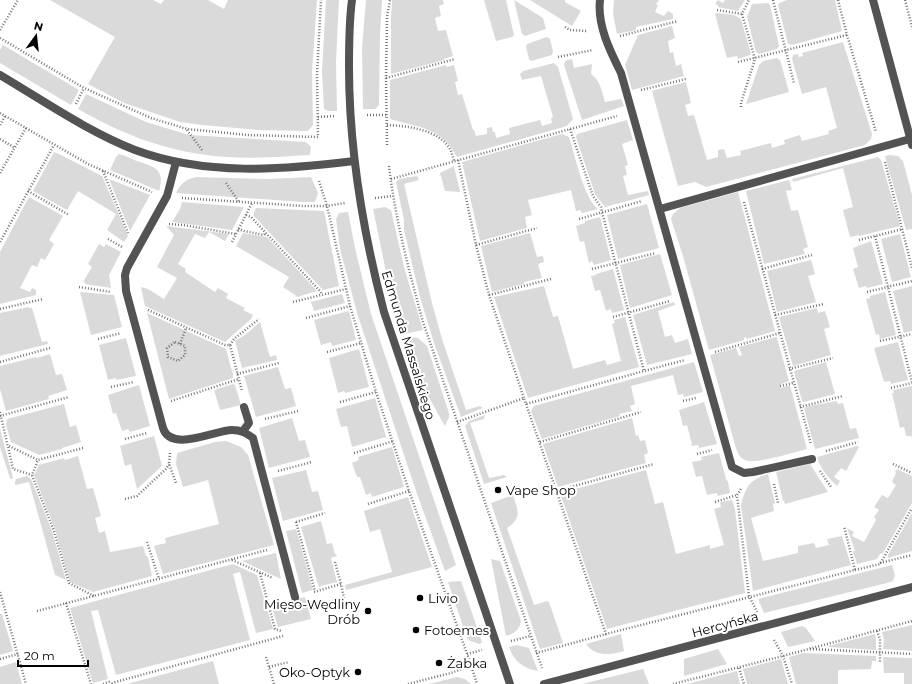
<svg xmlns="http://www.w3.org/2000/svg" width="912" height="684" viewBox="0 0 912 684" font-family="Montserrat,sans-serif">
	<rect width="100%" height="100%" fill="#fff"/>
	<g fill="#dadada">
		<polygon points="50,0 153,0 161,4 164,0 208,0 224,9 228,0 317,0 312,72 313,125 308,131 258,130 202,125 180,122 124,103 88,84 115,37"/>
		<polygon points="326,0 339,0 336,62 337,111 328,111 324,109 322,71"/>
		<polygon points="366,0 382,0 380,35 379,105 375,109 363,109 362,48"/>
		<polygon points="392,0 443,0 444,4 439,6 441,16 435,18 438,31 446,30 453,56 444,59 444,60 391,74 391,17"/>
		<polygon points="484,0 506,0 514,35 512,37 496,41"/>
		<polygon points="514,0 543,18 546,29 525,36 522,34"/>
		<polygon points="530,0 565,0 565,2 581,11 572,26"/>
		<polygon points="614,0 659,0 656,4 658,5 655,12 664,16 668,11 673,14 673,19 636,27 636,30 617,34 613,14"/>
		<polygon points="718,0 723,3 725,0 745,0 738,11 718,7 718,5 715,4"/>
		<polygon points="787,0 835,0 842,31 792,45 788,44 778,5 779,3"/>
		<polygon points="768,3 770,5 779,46 777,49 759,54 756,52 747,17 752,4"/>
		<polygon points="717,13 734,15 741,19 751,54 750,55 738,59 737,56 727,58 715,14"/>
		<polygon points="672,26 675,38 668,41 670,53 673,52 676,66 681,64 684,76 632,90 625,65 638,35"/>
		<polygon points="547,37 550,39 553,51 552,55 531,61 529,59 526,47 527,44"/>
		<polygon points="843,42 872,134 871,139 865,145 706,187 695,182 678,186 652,91 655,90 686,82 691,103 685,105 688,116 694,115 707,160 718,157 718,150 724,149 727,158 741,155 740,151 771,143 772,148 785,144 784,140 800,135 802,141 829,134 828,131 837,128 826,87 802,94 792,59 793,55 798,54 799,57 803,56 802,53"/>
		<polygon points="3,45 79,90 71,105 0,63 0,50"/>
		<polygon points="777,58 780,60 789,92 746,104 759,65 763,61"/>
		<path d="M572 59 574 68 592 64 591 74C600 80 602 92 605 102L621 99 624 106 582 120 564 65 565 61Z"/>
		<path d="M554 63 558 67 573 119 567 126 457 157C441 127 420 128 390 119V80L446 65 447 67 454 65 458 81 455 82 458 95 462 94 473 130H474L476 136 487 134V128L492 127 493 132H495L496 138 510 134 509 128 540 120 542 126 552 123 551 118 553 117 541 76 522 80 520 74 523 71Z"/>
		<path d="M86 94 146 122 189 135 306 142 311 147 310 155C276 157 240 160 206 155 160 149 118 132 78 109Z"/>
		<polygon points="627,120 633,140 622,144 628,165 625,166 627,175 623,176 628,195 648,191 649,195 605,207 595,194 576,137 577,134"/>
		<path d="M562 134 569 137C575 155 584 199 598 209L582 213 580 210 576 211 571 190 528 200 532 215 525 217 527 228 480 241 462 162Z"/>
		<polygon points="55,152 102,176 128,236 124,242 107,230 116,214 78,191 67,210 33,191 53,154"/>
		<path d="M119 154C127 156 133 160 140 162 157 167 165 172 159 191L110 170 116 157Z"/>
		<polygon points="890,155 898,156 903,161 912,195 912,229 906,230 885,156"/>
		<polygon points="878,157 881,160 900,226 859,236 859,235 850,237 843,210 853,207 843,168 793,182 792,179"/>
		<polygon points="454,166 460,192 445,191 440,173"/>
		<polygon points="417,176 419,180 404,184 432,303 442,339 466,410 480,406 483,408 461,417 434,343 420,297 404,230 404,220 396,182 399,179"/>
		<path d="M196 177 267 179 311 177 318 193 315 202H303L176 193C180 184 186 179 196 177Z"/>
		<polygon points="109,179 150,195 130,231"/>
		<polygon points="789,180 792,190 786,191 791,211 798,210 808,247 803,249 805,254 764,264 746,191"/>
		<polygon points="738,192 775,331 747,339 746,337 744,338 744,340 709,350 683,256 671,219 673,214 680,208"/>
		<polygon points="29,197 63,216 49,240 54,244 45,260 41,258 37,267 32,265 20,288 30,292 32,288 36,290 36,295 0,304 0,252"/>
		<polygon points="182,202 244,207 232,230 172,222 180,209"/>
		<polygon points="647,204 659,248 618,259 607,215"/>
		<path d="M385 207 391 210 404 267 423 330 404 334C389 294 382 251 373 209Z"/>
		<polygon points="256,208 324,211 339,286 323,290 253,215"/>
		<polygon points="348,212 355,248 371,314 456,565 445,571 415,488 358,316 340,249 336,219 339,213"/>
		<polygon points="600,217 611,260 594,265 592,261 589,263 584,241 580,242 576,226 585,223 585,221"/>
		<polygon points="166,226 229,234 225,241 209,232 205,238 195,234 178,264 186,269 185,272 215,292 218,288 228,294 226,298 245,308 243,310 253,315 251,319 225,342 145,306 141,287 148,289 164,299 177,278 157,267 174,235"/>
		<polygon points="243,233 267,237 317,291 297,297 295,295 283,287 289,277 236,246"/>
		<polygon points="530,233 537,257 543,256 544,262 538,264 542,278 524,282 524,284 492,292 481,246"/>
		<polygon points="900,234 911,277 892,282 881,239"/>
		<polygon points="871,241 883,284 867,288 866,286 859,288 853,269 858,267 853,248"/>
		<polygon points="99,244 104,247 106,244 121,252 109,275 111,288 85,284 85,282 83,282 92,267 88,264"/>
		<polygon points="660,254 672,295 630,308 620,265"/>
		<polygon points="811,260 815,274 808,276 816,302 777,312 767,271"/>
		<polygon points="613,269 624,310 612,313 611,309 606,311 600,290 595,291 591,276 596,275 596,274"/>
		<polygon points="544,286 553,317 558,316 573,369 605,360 607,365 621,361 612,324 615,323 614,320 625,317 639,367 528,398 494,297"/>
		<polygon points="912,286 912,331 904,333 893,291"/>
		<polygon points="80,292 114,295 122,327 91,335"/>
		<polygon points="885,292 896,335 880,339 879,334 876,335 866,299 870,298 870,296"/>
		<polygon points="342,294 345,303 314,311 311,302"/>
		<polygon points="674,302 675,305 658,311 665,337 672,335 675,343 688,339 692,354 647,365 633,315"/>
		<polygon points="29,307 29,308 32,308 42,342 47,341 48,344 0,356 0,313"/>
		<polygon points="817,308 818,313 825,311 830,327 824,329 831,355 793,366 779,317"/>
		<polygon points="349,311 356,340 332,346 331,342 321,345 314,320"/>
		<polygon points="147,313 226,349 233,375 233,378 169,399"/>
		<polygon points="260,322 270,357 276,355 277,360 242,368 235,341 245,335"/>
		<path d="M412 337 418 338 427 346 449 413V417L445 426C428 397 415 371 406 339Z"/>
		<path d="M776 337 777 338 789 381 779 385 781 388 790 385 807 449C795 452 754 465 745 460 739 458 737 451 735 445L710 355 736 348 739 356 742 355 739 347Z"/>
		<polygon points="126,338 136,376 116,380 116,378 108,380 99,345"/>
		<polygon points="898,342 908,380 891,384 890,381 884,382 874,348"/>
		<polygon points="359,349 369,387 345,393 344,391 338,393 329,358"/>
		<polygon points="50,354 56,375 62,374 67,390 48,396 49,399 6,411 0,389 0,366 36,357 37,358"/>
		<polygon points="694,362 703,392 684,397 683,394 678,395 673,375 631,386 635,404 630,406 632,411 619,414 620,416 542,439 531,411 534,406"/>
		<polygon points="826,362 835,394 804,402 802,401 794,371"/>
		<polygon points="278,367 285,389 291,388 296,406 256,417 244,376"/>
		<polygon points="233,384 235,385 241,405 220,410 214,390"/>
		<polygon points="139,385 150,426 130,432 128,429 122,431 116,413 113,414 108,395"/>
		<polygon points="912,386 912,438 911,436 906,436 904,427 900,428 892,393 894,393 893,390"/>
		<polygon points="375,398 386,437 352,447 347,426 341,427 336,409"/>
		<polygon points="837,401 838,404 843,403 850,429 856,428 859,438 815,449 804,408 809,406"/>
		<polygon points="704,402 717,444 699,448 698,445 692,446 691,444 692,444 687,425 683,426 679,410"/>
		<polygon points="64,404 70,427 76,425 81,442 62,448 62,449 39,455 11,442 6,425 7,419"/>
		<polygon points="485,415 484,419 470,423 489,478 504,475 507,477 484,484 465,426 469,421"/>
		<polygon points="292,418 299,441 305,440 310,457 269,468 259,428"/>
		<polygon points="632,418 636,436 638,435 640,441 645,440 648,453 644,455 646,463 558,487 543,444"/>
		<polygon points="0,429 13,478 11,479 10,478 0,447"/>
		<polygon points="154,436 162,466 137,489 131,464 125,466 120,446"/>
		<polygon points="226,441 241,447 248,455 274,545 163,574 154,546 166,543 165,538 219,524 208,480 183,487 176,464 177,453 215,442"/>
		<path d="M857 446 859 447 858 449 846 471 841 468 834 477 840 481 837 486C829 478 820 469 817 457Z"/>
		<polygon points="392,447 404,487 372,497 371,493 366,495 360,477 357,477 352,463 359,460 358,457"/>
		<polygon points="719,453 726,479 728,482 730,493 718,496 717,493 707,495 702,476 696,477 692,462 702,460 701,457"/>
		<polygon points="78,456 87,489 93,488 101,516 95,518 99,533 105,531 110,552 143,546 146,556 148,557 152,576 93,592 70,582 55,529 34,475 39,465 64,458 65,460"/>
		<polygon points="810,464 828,492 785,504 784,501 783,501 776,472"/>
		<polygon points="897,469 912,476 912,503 883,553 880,554 877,559 857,564 853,551 855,551 847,528 854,532 852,536 864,542 876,520 874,517 879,510 874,507 882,495 888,498 896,485 892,482 896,473 895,472"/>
		<polygon points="306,470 312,492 318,491 323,510 283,521 272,478"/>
		<polygon points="646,470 655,504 663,502 676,554 710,545 710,549 724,545 714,509 721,507 720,502 732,500 735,509 745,593 678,610 607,629 560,493"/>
		<path d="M768 474 775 503 773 504 774 511 751 518 763 561 798 553V546L814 543 816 548 829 545 827 539 842 536 851 565 753 591 741 505C746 487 749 480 768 474Z"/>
		<polygon points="27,476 31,479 52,531 66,580 55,575 29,482 15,485 15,482 16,479"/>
		<path d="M513 495C518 511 522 518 507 528L534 605 547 601 549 602 563 643 540 649 491 503Z"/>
		<polygon points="408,497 432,567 346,590 345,585 392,572 380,529 370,532 364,511"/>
		<polygon points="912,513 912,551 888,558 888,555"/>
		<polygon points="321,521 327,544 332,543 335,554 336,554 337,556 331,558 337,582 321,586 319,588 301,527"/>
		<polygon points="296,529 313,590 302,593 286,531"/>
		<polygon points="276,553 281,579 242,561"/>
		<path d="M491 559 500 561 521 621C520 630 513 634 506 636Z"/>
		<polygon points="233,564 257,575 273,629 256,633 240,572 233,574 250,640 116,675 98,610 91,611 108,679 93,683 70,608"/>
		<polygon points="892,565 895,575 893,581 887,583 764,613 758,599"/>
		<polygon points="461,581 482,642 480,644 470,641 467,638 448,582"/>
		<polygon points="305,597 311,619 278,627 273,611 285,608 284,602"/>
		<polygon points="0,614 2,614 13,651 0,655"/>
		<polygon points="912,625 912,651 883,649 884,640 882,632"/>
		<polygon points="802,626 806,628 815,641 788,647 781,632"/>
		<path d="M621 634 624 651C611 655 595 657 586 644Z"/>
		<polygon points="875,634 876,640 876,650 829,647 828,646"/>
		<path d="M516 645 529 648 538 671C522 668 514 661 509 647Z"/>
		<polygon points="718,649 727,664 684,676 684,659"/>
		<polygon points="803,653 876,656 876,661 872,661 871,669 838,670 838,684 796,684 789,657"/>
		<polygon points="883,657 912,658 912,684 904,684 904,673 884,673"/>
		<polygon points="781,659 788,684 747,684 743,669"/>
		<polygon points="213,661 219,684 127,684"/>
		<polygon points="16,662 22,684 0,684 0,667"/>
		<polygon points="643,669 649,684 582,684"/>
		<polygon points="737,671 740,684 685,684 691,683"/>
		<polygon points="457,677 465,679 471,684 429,684"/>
	</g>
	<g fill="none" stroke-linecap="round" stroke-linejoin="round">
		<g stroke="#757575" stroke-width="2.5" stroke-dasharray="1 2" stroke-linecap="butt">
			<polyline points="773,0 794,83"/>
			<polyline points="838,0 847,35 876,132"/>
			<polyline points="905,0 912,27"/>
			<polyline points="717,10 742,14"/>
			<polyline points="565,27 570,30 587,31"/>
			<polyline points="0,30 18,0"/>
			<polyline points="620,36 678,21"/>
			<polyline points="0,38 84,88 151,118 187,129 247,135 318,137 317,75 321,0"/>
			<polyline points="558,57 593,50"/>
			<polyline points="738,62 847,35"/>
			<polyline points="386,78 455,59"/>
			<polyline points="641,90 686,79"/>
			<polyline points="76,104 84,88"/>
			<polyline points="741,107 741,103 755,59 742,14 749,0"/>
			<polyline points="0,113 88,164 152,192"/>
			<polyline points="367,115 386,115"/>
			<polyline points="318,117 336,116"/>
			<polyline points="0,125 5,116"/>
			<path d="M387 125C407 126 438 129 450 149 452 153 453 157 454 161"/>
			<polyline points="570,129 593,196 601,207 602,212 644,371 685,360"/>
			<polyline points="187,130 202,150"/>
			<polyline points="0,139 15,148"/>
			<polyline points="387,145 386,78 387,17 390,0"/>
			<polyline points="458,160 476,245 489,295 524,398"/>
			<polyline points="885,162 912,268"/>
			<path d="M389 166C395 218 409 271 423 322L542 668"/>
			<polyline points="103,171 128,233"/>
			<polyline points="0,173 26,128"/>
			<polyline points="391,179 617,116"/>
			<polyline points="319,181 327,206 350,306 376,392 409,491 471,665 477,684"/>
			<polyline points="226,183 239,202"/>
			<polyline points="28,191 69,215"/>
			<polyline points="182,198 303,206 327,206 345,203"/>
			<polyline points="375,198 393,196"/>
			<polyline points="744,202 811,444"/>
			<polyline points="246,215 251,217 320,291 322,295"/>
			<polyline points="579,219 642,201"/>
			<polyline points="169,224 183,225 236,234"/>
			<polyline points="238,229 244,231 264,235 266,233"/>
			<polyline points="875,236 912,382"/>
			<polyline points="108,239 122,247"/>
			<polyline points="859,240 903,229"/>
			<polyline points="0,242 54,145"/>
			<polyline points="232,242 252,203"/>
			<polyline points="476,245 537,228"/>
			<polyline points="592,269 656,253"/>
			<polyline points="762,269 812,255"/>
			<polyline points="79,287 111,292"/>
			<polyline points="867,292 912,281"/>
			<polyline points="489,295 551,279"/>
			<polyline points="293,302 346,289"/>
			<polyline points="0,309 43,299"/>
			<polyline points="148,310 225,345 230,345 242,391"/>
			<polyline points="775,315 824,304"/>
			<polyline points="613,317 670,301"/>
			<polyline points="306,318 350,306"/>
			<polyline points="98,339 121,333"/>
			<polyline points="880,341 912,334"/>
			<polygon points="175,342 185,346 185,355 178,361 168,357 167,348"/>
			<polyline points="180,344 186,328"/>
			<polyline points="230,345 234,339 259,319"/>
			<polyline points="327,352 361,343"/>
			<polyline points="715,352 780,333"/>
			<polyline points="0,362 50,348"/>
			<polyline points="789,369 833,358"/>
			<polyline points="237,374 279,363"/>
			<polyline points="780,386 793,383"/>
			<polyline points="111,387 134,382"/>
			<polyline points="891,388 912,383"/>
			<polyline points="171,401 239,379"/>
			<polyline points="683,401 696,398"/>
			<polyline points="340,402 376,392"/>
			<polyline points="526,404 606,634 855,570 844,526"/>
			<polyline points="800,407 843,396"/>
			<polyline points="0,412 13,469 32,475"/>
			<polyline points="0,416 69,397"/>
			<polyline points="265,419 298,411"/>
			<polyline points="457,422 524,398 526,404 644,371"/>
			<polyline points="125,439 147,433"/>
			<polyline points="540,442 641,412"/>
			<polyline points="9,446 38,460"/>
			<polyline points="83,448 38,460 32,475 54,531 69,583 94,596"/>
			<polyline points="826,451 858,442"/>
			<polyline points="170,453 169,464 176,483"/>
			<polyline points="354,453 394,441"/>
			<polyline points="697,454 712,450"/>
			<polyline points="893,464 912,473"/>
			<polyline points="278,471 312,462"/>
			<polyline points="820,471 831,487"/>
			<polyline points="774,484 778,503"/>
			<polyline points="741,489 737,495 749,596 757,612"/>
			<polyline points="556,491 654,464"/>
			<polyline points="125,499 137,496 166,469 169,464"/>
			<polyline points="715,502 737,495"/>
			<polyline points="368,504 409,491"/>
			<polyline points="296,522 315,591"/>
			<polyline points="296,522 325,513"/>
			<polyline points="147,542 159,579"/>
			<polyline points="232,560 273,578"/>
			<polyline points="335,562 341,584"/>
			<polyline points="880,563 912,555"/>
			<polyline points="855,570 880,564 912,508"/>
			<polyline points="260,573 275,629 281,631"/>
			<polyline points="0,592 26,684"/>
			<polyline points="314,592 341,584 344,598"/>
			<polyline points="66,603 91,684"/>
			<polyline points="310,603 314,610"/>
			<polyline points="37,611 267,550"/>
			<polyline points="877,631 880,639 880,662"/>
			<polyline points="774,640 783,656 792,684"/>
			<polyline points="511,641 530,636"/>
			<polyline points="810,649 912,654"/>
			<polyline points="536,653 606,634"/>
			<polyline points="467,654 482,650"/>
			<polyline points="266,657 274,684"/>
			<polyline points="0,659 18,654"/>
			<polyline points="269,667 289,662"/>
			<polyline points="739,668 744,684"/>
			<polyline points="103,684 109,682 112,683 283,636"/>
			<polyline points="408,684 451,673 471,665"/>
			<polyline points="673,684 783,656 912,621"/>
		</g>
		<g stroke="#535353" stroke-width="8">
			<path d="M352 0C349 22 349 44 349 67 349 150 363 232 384 312L510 684"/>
			<path d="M600 0C597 25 610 51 621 73L732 467 744 473 753 472 812 459"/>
			<polyline points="873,0 912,145"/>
			<path d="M0 75C44 101 87 131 135 150 205 176 282 170 354 161"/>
			<path d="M176 162 167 196 127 268 125 275 126 291 163 428C171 453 215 430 232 430 241 430 246 433 253 438L295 597"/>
			<polyline points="660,209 910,139"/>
			<polyline points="243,431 249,423 244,407"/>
			<polyline points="544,684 912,587"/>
		</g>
	</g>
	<g fill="#000" stroke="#fff" stroke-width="1.5">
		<circle cx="498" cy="490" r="4"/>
		<circle cx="420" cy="598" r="4"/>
		<circle cx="368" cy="611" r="4"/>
		<circle cx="416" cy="630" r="4"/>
		<circle cx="439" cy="663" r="4"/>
		<circle cx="358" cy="672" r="4"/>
	</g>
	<g text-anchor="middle" stroke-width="4" stroke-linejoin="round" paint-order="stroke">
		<g font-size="13" fill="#000" stroke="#fff">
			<text transform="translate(409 345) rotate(73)" y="5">Edmunda Massalskiego</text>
			<text transform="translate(725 624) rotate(-15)" y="5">Hercyńska</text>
		</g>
		<g font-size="13" fill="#000" stroke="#fff" text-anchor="start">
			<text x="506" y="495">Vape Shop</text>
			<text x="428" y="603">Livio</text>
			<text x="360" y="609" text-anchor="end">Mięso-Wędliny<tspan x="360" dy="15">Drób</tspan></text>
			<text x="424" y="635">Fotoemes</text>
			<text x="447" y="668">Żabka</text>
			<text x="350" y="677" text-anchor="end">Oko-Optyk</text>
		</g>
	</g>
	<g transform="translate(36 36) rotate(15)" stroke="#ffffff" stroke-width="3" paint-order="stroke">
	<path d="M0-3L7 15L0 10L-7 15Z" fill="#000000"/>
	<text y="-6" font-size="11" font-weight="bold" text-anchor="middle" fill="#000000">N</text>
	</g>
	<path d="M18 660v6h70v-6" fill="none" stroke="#000000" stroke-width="2"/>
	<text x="24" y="660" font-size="12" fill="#000000" stroke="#ffffff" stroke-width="3" paint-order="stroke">20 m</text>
</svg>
